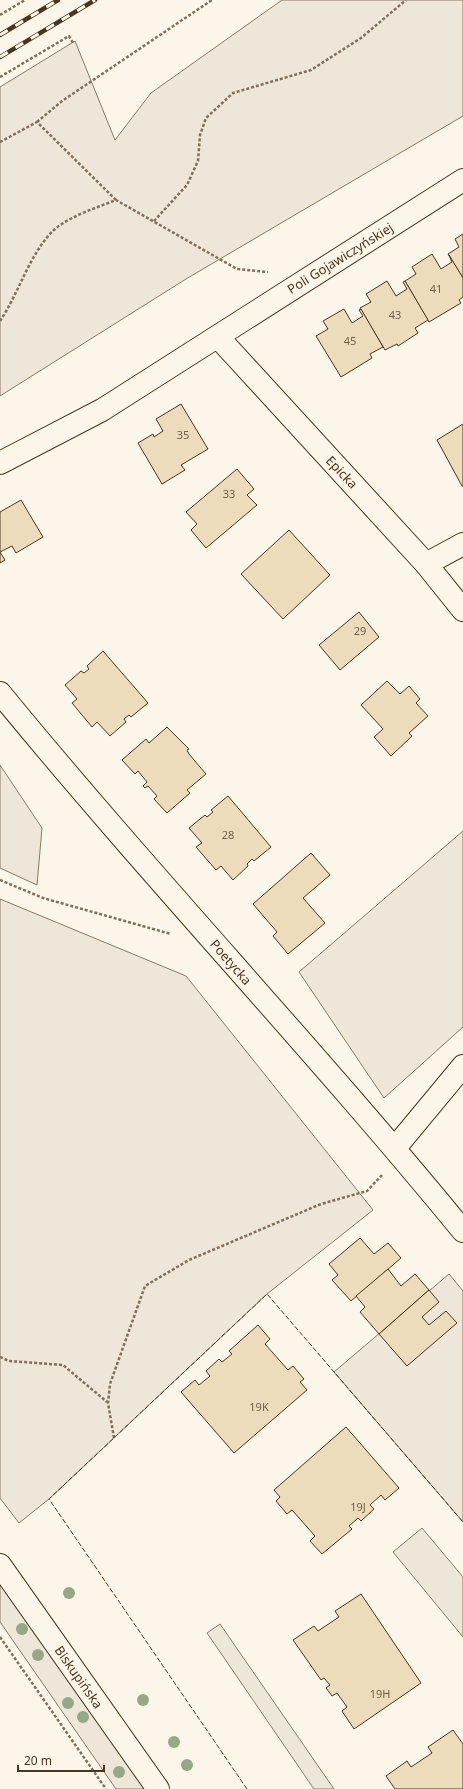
<svg xmlns="http://www.w3.org/2000/svg" width="463" height="1789" viewBox="0 0 463 1789" font-family="'Noto Sans',sans-serif">
	<rect width="100%" height="100%" fill="#fbf6e9"/>
	<g fill="#ede6d9" stroke="#887966">
		<polygon points="282,0 463,0 463,116 186,279 0,396 0,87 75,41 115,140 151,93"/>
		<polygon points="0,765 42,828 37,885 0,868"/>
		<polygon points="463,831 463,1027 384,1098 299,972"/>
		<polygon points="0,899 186,976 373,1210 267,1294 49,1499 19,1523 0,1498"/>
		<polygon points="449,1274 463,1291 463,1522 334,1372"/>
		<polygon points="0,1581 148,1789 116,1789 0,1622"/>
	</g>
	<g fill="#ede7d9" stroke="#887966">
		<polygon points="422,1528 463,1577 463,1637 393,1552"/>
		<polygon points="220,1624 334,1789 314,1789 207,1633"/>
	</g>
	<g fill="#ecdcbc" stroke="#4a3520">
		<polygon points="463,234 463,278 448,254 459,247 455,239"/>
		<polygon points="432,254 441,269 452,262 449,255 463,278 463,297 459,300 461,303 429,322 405,281 416,274 412,267"/>
		<polygon points="387,281 396,296 407,289 403,282 405,281 428,320 415,328 418,333 398,346 397,344 385,350 360,308 371,302 366,294"/>
		<polygon points="344,309 352,323 363,316 359,310 361,309 383,347 370,354 372,358 341,377 316,336 328,329 323,321"/>
		<polygon points="181,404 208,449 181,465 185,470 162,484 138,443 153,434 154,437 163,431 156,419"/>
		<polygon points="463,424 463,486 462,486 437,440"/>
		<polygon points="237,469 254,489 247,495 257,505 206,548 191,530 197,524 186,512"/>
		<polygon points="21,500 43,537 16,553 12,546 0,552 5,560 0,563 0,512"/>
		<polygon points="289,530 330,575 283,619 241,574"/>
		<polygon points="359,612 379,637 340,670 319,645"/>
		<polygon points="103,651 148,703 131,717 129,715 124,719 126,722 110,736 97,722 92,727 72,703 77,699 65,685 81,671 84,673 89,669 87,666"/>
		<polygon points="387,681 400,694 409,686 420,699 416,703 428,716 409,733 412,736 391,756 374,737 383,729 361,705"/>
		<polygon points="167,727 189,749 187,750 189,754 206,774 187,790 190,793 167,813 154,799 157,796 148,786 145,788 143,786 147,782 138,771 135,774 122,760 146,739 149,743"/>
		<polygon points="228,796 271,847 254,861 252,859 247,864 248,866 233,880 221,866 216,870 196,847 202,843 189,828 205,815 207,817 213,812 211,810"/>
		<polygon points="311,853 330,875 303,898 325,923 288,954 273,936 277,932 253,904"/>
		<polygon points="360,1238 374,1254 388,1243 401,1258 351,1301 332,1280 338,1275 329,1264"/>
		<polygon points="388,1269 401,1286 415,1274 429,1290 379,1334 360,1312 365,1307 356,1296"/>
		<polygon points="429,1290 439,1302 422,1317 429,1325 446,1311 457,1323 407,1366 379,1334"/>
		<polygon points="258,1325 270,1339 265,1344 288,1370 293,1366 304,1379 300,1382 307,1390 234,1453 181,1392 195,1380 199,1385 210,1376 206,1371 219,1359 222,1362 232,1354 229,1351"/>
		<polygon points="346,1427 399,1488 385,1500 381,1495 370,1505 374,1509 361,1521 358,1518 349,1526 352,1529 322,1554 310,1541 315,1536 292,1510 287,1514 276,1501 280,1497 274,1490"/>
		<polygon points="361,1594 421,1683 354,1729 342,1711 347,1707 337,1693 332,1696 326,1688 330,1685 324,1678 321,1680 293,1640 314,1626 318,1631 339,1617 335,1611"/>
		<polygon points="453,1730 463,1744 463,1789 395,1789 386,1776 407,1761 411,1767 432,1753 428,1747"/>
	</g>
	<g fill="none" stroke-linecap="round" stroke-linejoin="round">
		<g stroke="#4a3520" stroke-width="24">
			<g id="street">
				<polyline points="218,337 426,564 463,610"/>
				<polyline points="0,463 102,410 463,180"/>
				<polyline points="426,564 463,544"/>
				<path d="M0 693C150 876 313 1048 463 1231"/>
				<polyline points="395,1148 463,1066"/>
			</g>
		</g>
		<g stroke="#4a3520" stroke-width="24">
			<polyline id="secondary" points="0,1565 158,1789"/>
		</g>
		<g stroke="#7f6f5c" stroke-width="2.5" stroke-dasharray="3 2" stroke-linecap="butt">
			<polyline points="0,15 25,0"/>
			<polyline points="0,77 69,36 73,43"/>
			<polyline points="37,122 62,101 212,0"/>
			<polyline points="0,142 37,122 116,200"/>
			<polyline points="154,221 187,185 198,161 200,135 206,118 233,93 311,70 361,38 406,0"/>
			<path d="M0 321C19 293 30 252 55 229 72 215 96 208 116 200L237 269 268 272"/>
			<polyline points="0,880 43,898 171,934"/>
			<polyline points="0,1357 9,1361 63,1365 107,1402"/>
			<polyline points="114,1438 108,1403 110,1384 145,1286 189,1260 321,1204 367,1191 382,1175"/>
			<polyline points="0,1637 106,1789"/>
		</g>
		<use href="#street" stroke="#fbf6e9" stroke-width="22"/>
		<use href="#secondary" stroke="#fbf6e9" stroke-width="22"/>
		<g stroke="#4a3520" stroke-width="4.5">
			<g id="rail">
				<polyline points="0,35 58,0"/>
				<polyline points="0,57 95,0"/>
			</g>
		</g>
		<use href="#rail" stroke="#fbf6e9" stroke-width="3" stroke-dasharray="9" stroke-linecap="butt"/>
		<polyline stroke="#4a3520" stroke-width="1" stroke-dasharray="5 2" stroke-linecap="butt" points="247,1789 49,1499 267,1294 463,1522"/>
	</g>
	<g fill="#96a887">
		<circle cx="69" cy="1593" r="6"/>
		<circle cx="22" cy="1629" r="6"/>
		<circle cx="38" cy="1655" r="6"/>
		<circle cx="143" cy="1700" r="6"/>
		<circle cx="68" cy="1703" r="6"/>
		<circle cx="83" cy="1717" r="6"/>
		<circle cx="174" cy="1742" r="6"/>
		<circle cx="187" cy="1765" r="6"/>
		<circle cx="119" cy="1772" r="6"/>
	</g>
	<g text-anchor="middle" stroke-width="3" stroke-linejoin="round" paint-order="stroke">
		<g font-size="11" fill="#725f47">
			<text x="436" y="293">41</text>
			<text x="395" y="319">43</text>
			<text x="350" y="345">45</text>
			<text x="183" y="439">35</text>
			<text x="229" y="498">33</text>
			<text x="360" y="635">29</text>
			<text x="228" y="839">28</text>
			<text x="259" y="1411">19K</text>
			<text x="358" y="1511">19J</text>
			<text x="380" y="1698">19H</text>
		</g>
		<g font-size="13" fill="#4a3520" stroke="#fbf6e9">
			<text transform="translate(340 258) rotate(-32)" y="5">Poli Gojawiczyńskiej</text>
			<text transform="translate(342 472) rotate(47)" y="5">Epicka</text>
			<text transform="translate(231 962) rotate(49)" y="5">Poetycka</text>
			<text transform="translate(79 1677) rotate(55)" y="5">Biskupińska</text>
		</g>
	</g>
	<path d="M18 1765v6h86v-6" fill="none" stroke="#4a3520" stroke-width="2"/>
	<text x="24" y="1765" font-size="12" fill="#4a3520" stroke="#fbf6e9" stroke-width="3" paint-order="stroke">20 m</text>
</svg>
